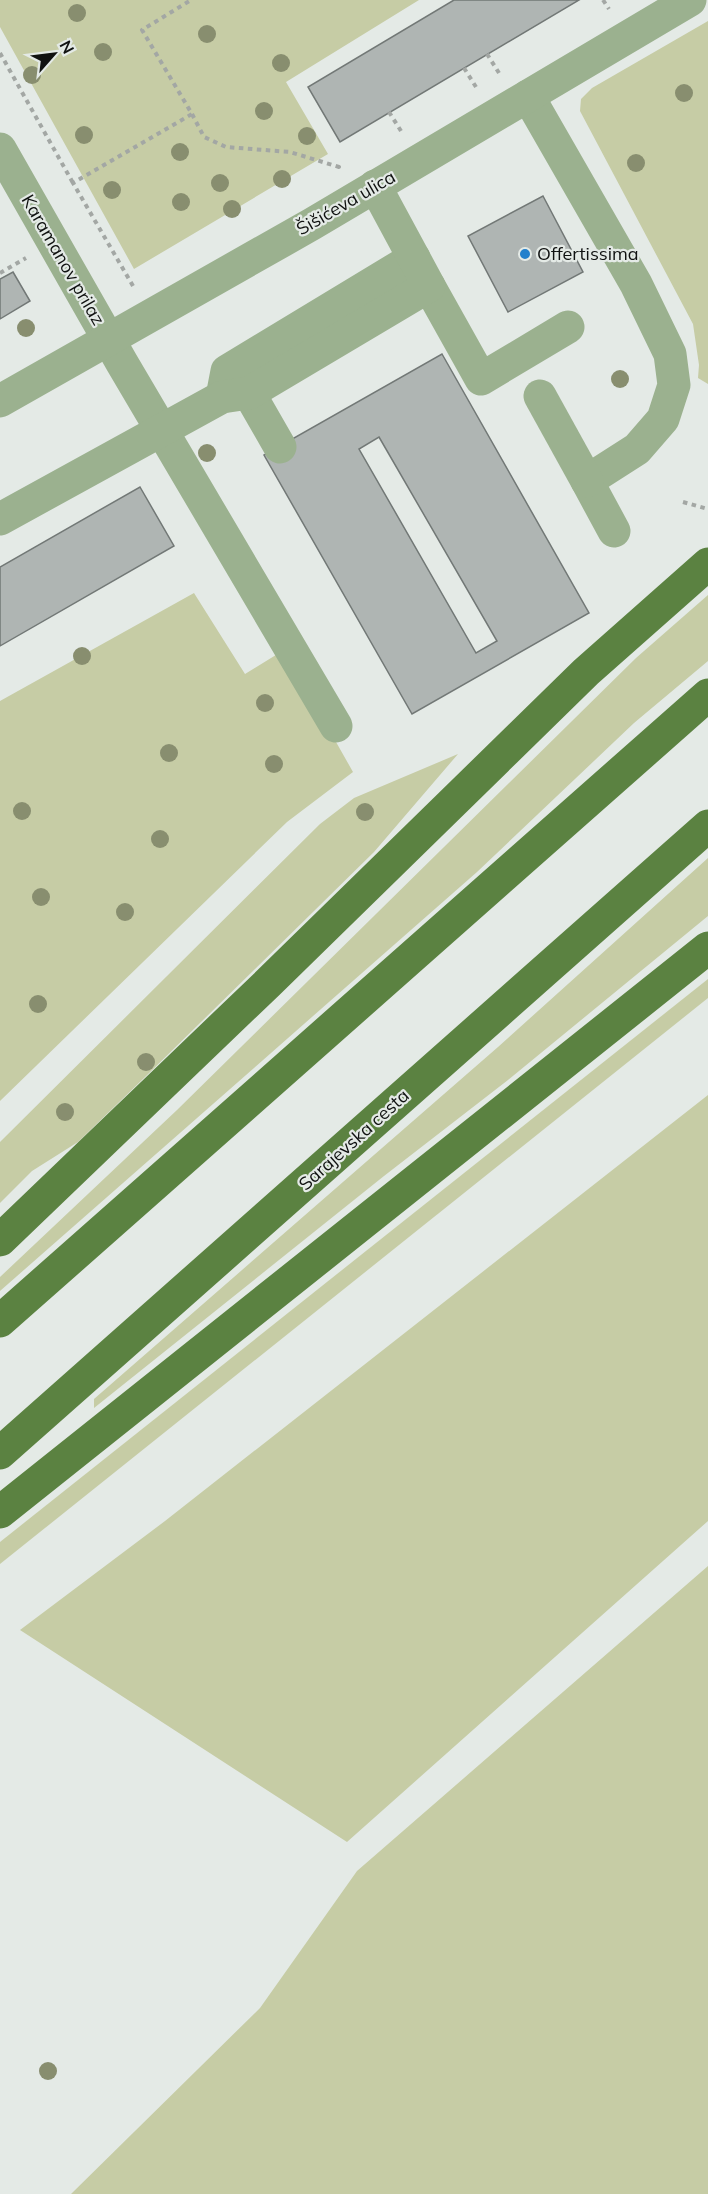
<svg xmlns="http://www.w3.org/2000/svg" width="708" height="2194" viewBox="0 0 708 2194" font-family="Mulish,sans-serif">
	<rect width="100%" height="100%" fill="#e4eae6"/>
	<g fill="#c6cca5">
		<polygon points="0,0 419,0 286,82 328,154 134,269 0,27"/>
		<polygon points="708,21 708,384 698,378 699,365 693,324 580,111 581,99 592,88"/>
		<polygon points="194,593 245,674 284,650 353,772 287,822 0,1101 0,701"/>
		<polygon points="708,595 708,661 634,723 477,872 0,1291 0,1277 177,1110 636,658"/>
		<polygon points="458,754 374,852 142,1080 78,1142 32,1171 0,1203 0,1142 320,824 354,798"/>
		<polygon points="708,858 708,916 508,1080 384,1176 94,1408 94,1399 498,1047"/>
		<polygon points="708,979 708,998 0,1564 0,1542"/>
		<polygon points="708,1095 708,1521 347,1842 20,1630 165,1521"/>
		<polygon points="708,1566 708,2194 71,2194 260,2008 357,1871"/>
	</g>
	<g fill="#afb5b3" stroke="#727876" stroke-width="1.5" fill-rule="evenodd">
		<polygon points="454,0 579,0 340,142 308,87"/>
		<polygon points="543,196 583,272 508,312 468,236"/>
		<polygon points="13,272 30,301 0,319 0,279"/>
		<path d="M442 354 589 613 412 714 264 455ZM379 437 497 641 476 653 359 449Z"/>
		<polygon points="140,487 174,546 0,646 0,567"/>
	</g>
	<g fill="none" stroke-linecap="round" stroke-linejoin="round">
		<g stroke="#a3a7a4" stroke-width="4" stroke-dasharray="4.5 4.5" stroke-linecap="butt">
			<polyline points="603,0 609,9"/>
			<polyline points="0,53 73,183"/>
			<polyline points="487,54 499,73"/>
			<polyline points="464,68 476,87"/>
			<polyline points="389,112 401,131"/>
			<polyline points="192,114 204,137 226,147 290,152 339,167 338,167"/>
			<polyline points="0,273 26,258"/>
			<polyline points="133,286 73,183 192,114 142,30 191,0"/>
			<polyline points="683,502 708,509"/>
		</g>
		<g stroke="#9bb18f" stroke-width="33">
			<polyline points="528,96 636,284 670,354 674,385 663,419 637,449 587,481 614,531"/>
			<polyline points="0,149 122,363 336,726"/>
			<polyline points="429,286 481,379 568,327"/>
			<polyline points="249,393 280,447"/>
			<polyline points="540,396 587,481"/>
			<polyline points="222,397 227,371 414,258"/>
			<polyline points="0,401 312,224 690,0"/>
			<polyline points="0,519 222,397 249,393 429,286 375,186"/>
		</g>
		<g stroke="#5b8241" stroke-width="33">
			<polyline points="0,1240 268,983 586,672 708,564"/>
			<polyline points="0,1321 708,695"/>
			<polyline points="0,1453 708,826"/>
			<polyline points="0,1512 708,948"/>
		</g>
	</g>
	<g fill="#888e6f">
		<circle cx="77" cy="13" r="9"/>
		<circle cx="207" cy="34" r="9"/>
		<circle cx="103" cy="52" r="9"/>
		<circle cx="281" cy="63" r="9"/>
		<circle cx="32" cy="75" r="9"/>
		<circle cx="684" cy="93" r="9"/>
		<circle cx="264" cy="111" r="9"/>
		<circle cx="84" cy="135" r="9"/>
		<circle cx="307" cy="136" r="9"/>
		<circle cx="180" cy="152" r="9"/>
		<circle cx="636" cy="163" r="9"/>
		<circle cx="282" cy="179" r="9"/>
		<circle cx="220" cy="183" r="9"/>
		<circle cx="112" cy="190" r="9"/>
		<circle cx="181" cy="202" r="9"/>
		<circle cx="232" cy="209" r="9"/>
		<circle cx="26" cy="328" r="9"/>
		<circle cx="620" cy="379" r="9"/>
		<circle cx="207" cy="453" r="9"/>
		<circle cx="82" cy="656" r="9"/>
		<circle cx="265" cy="703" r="9"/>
		<circle cx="169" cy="753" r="9"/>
		<circle cx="274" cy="764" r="9"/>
		<circle cx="22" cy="811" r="9"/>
		<circle cx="365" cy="812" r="9"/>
		<circle cx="160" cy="839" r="9"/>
		<circle cx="41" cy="897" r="9"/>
		<circle cx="125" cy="912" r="9"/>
		<circle cx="38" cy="1004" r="9"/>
		<circle cx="146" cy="1062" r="9"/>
		<circle cx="65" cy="1112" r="9"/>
		<circle cx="48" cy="2071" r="9"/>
	</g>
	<circle fill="#2280cc" stroke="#e4eae6" stroke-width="2" cx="525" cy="254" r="6"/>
	<g text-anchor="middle" stroke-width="4.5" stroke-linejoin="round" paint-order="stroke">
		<g font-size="18" fill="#101211" stroke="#e4eae6">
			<text transform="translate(346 203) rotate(-30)" y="6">Šišićeva ulica</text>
			<text transform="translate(63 260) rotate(60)" y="6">Karamanov prilaz</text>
			<text transform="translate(354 1140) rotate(-42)" y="6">Sarajevska cesta</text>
		</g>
		<g font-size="18" fill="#101211" stroke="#e4eae6" text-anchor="start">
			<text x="537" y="260">Offertissima</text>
		</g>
	</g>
	<g transform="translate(54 54) rotate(62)" stroke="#e4eae6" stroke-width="4.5" paint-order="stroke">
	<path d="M0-4.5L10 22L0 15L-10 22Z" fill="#101211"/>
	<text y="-9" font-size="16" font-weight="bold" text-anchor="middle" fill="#101211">N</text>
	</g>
</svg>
